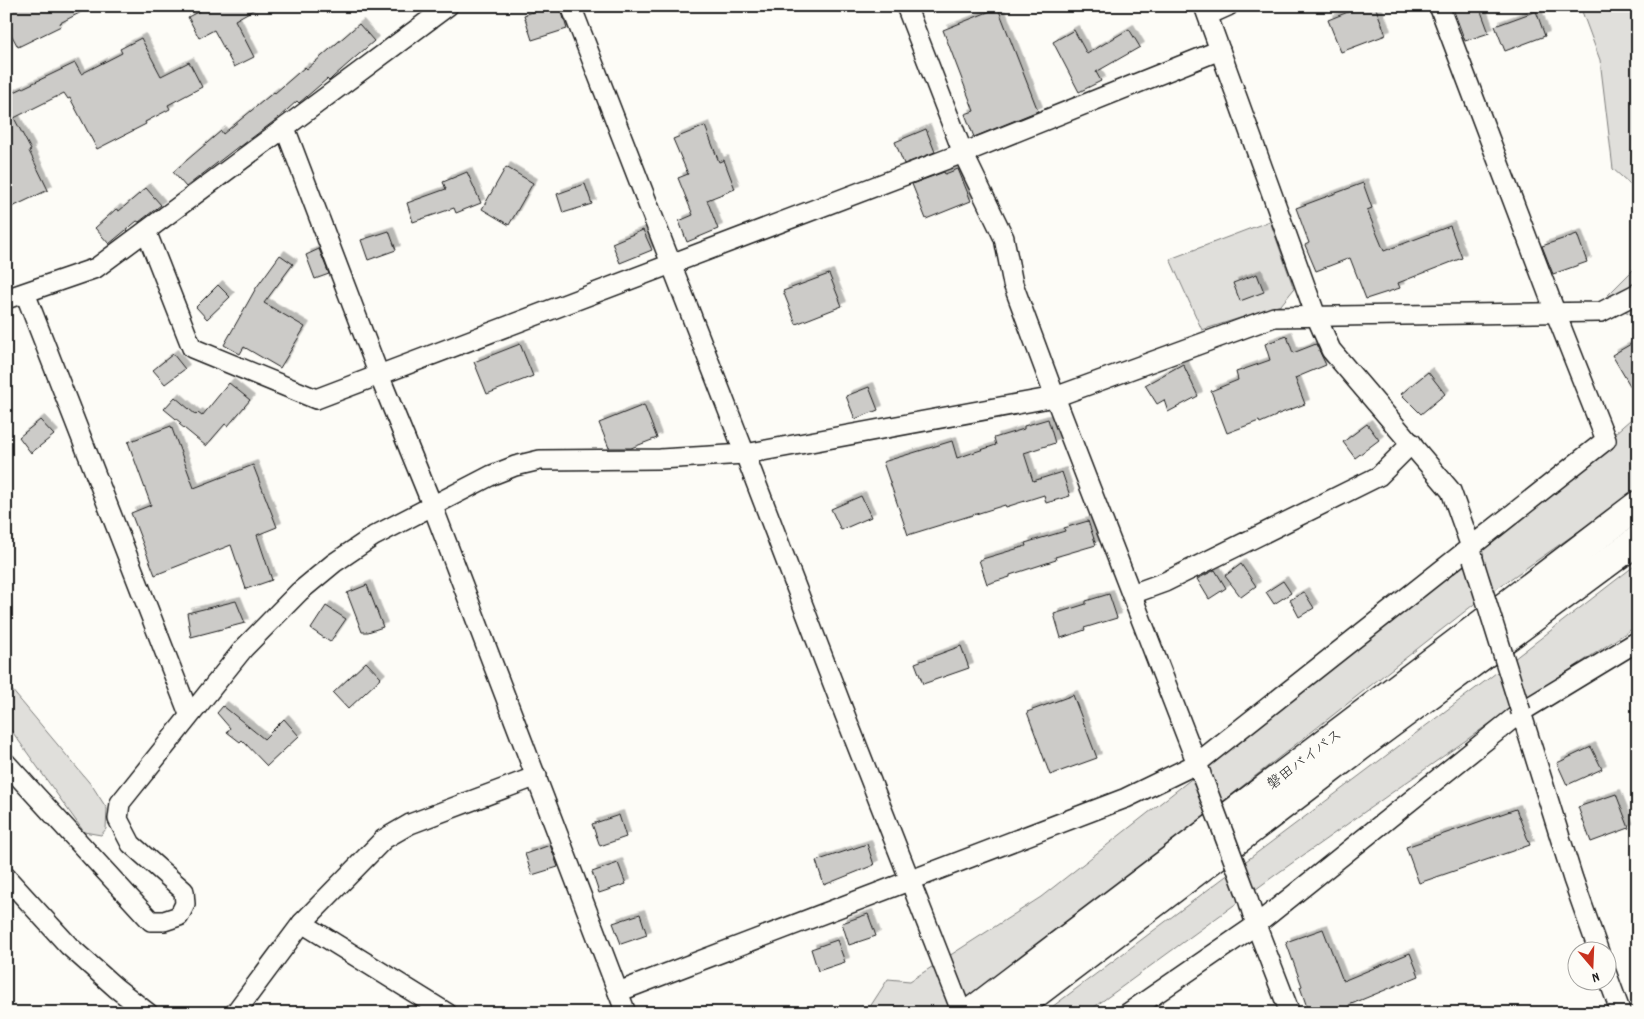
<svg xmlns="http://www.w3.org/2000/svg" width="1644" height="1019" viewBox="0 0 1644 1019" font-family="Dekko,'Klee One',sans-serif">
	<defs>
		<filter id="shadow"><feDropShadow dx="4.5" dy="-4.5" stdDeviation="0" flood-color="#0004"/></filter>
	</defs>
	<rect width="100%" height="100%" fill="#fdfcf7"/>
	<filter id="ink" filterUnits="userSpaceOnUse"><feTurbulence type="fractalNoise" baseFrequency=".02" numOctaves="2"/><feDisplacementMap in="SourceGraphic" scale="10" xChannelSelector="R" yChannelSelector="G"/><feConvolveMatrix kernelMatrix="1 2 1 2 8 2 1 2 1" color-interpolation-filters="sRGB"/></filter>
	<g filter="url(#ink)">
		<g fill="#e0dfdb" stroke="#7e7e7c">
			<polygon points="1580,6 1638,6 1638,191 1613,169 1600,60"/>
			<polygon points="1270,221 1294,289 1281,305 1202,330 1170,259"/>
			<polygon points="1638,265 1638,317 1602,301"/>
			<polygon points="1638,413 1638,490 1473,605 954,1013 866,1013 888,979 910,981 1041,897 1460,568"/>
			<polygon points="1638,563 1638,625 1506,712 1278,873 1086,1013 1044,1013 1492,676"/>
			<polygon points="6,683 93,787 107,809 106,829 101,835 84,832 6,723"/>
		</g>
		<g fill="#cccbc8" stroke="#1c1c1c" filter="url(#shadow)">
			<polygon points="6,6 93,6 60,23 61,26 18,47 6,25"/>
			<polygon points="209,6 260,6 235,20 254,57 234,67 214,30 199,38 188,17"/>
			<polygon points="551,6 560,6 567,29 532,40 524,15"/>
			<polygon points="1363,6 1375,6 1386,35 1341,52 1328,20"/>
			<polygon points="1452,6 1479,6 1489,33 1465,41"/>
			<polygon points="998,8 1038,111 974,137 965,114 974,111 943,30"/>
			<polygon points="1536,11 1545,36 1505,51 1495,26"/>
			<polygon points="359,24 374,41 333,77 329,81 327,79 299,103 297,101 277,119 240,147 239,146 186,187 173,172 221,131 223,134 274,92 275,93 305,67 307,69"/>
			<polygon points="1129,29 1140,47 1096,72 1101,81 1079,92 1053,42 1074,30 1087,54"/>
			<polygon points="141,38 161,76 189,62 202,87 168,105 170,109 145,122 146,124 97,149 70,98 68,99 64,93 14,118 31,150 29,151 48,190 6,210 6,96 75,63 81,74 122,53 120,49"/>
			<polygon points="705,126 719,162 724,160 735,189 707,200 718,229 687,242 679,221 693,215 678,178 688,174 673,139"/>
			<polygon points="926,129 935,152 904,164 895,142"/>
			<polygon points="506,167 533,183 509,225 482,209"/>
			<polygon points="958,169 971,201 926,219 912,184 944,172 945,174"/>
			<polygon points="467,172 481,203 456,213 454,208 413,222 407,203 446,189 443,182"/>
			<polygon points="1363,183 1372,208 1367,210 1384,251 1450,226 1462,258 1398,283 1400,288 1366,299 1350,258 1316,271 1305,245 1309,243 1296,208"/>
			<polygon points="585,184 592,204 563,213 557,194"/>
			<polygon points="146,188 161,205 139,222 137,221 109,244 95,228 116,209 119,211"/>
			<polygon points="643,230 652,250 620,263 612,243"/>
			<polygon points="389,231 396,250 368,260 361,240"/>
			<polygon points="1577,234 1587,262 1553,274 1542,246"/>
			<polygon points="319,249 329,274 315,279 306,255"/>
			<polygon points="280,255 293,264 264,303 305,327 280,368 244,347 240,354 224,345 256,288"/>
			<polygon points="829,274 842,306 796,324 783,291"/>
			<polygon points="1257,274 1264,292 1240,301 1233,283"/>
			<polygon points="218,285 230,297 207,319 196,307"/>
			<polygon points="1287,336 1293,353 1316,344 1326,365 1295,378 1305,404 1276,415 1276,416 1260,423 1259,421 1227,433 1211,391 1238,380 1236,372 1270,360 1265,344"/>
			<polygon points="1638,340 1638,399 1612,355"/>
			<polygon points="520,344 533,376 487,394 474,362"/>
			<polygon points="173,354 185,369 165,384 153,370"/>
			<polygon points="1183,364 1198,396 1168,412 1164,400 1157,404 1145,385"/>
			<polygon points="1428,372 1445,394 1421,414 1401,394"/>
			<polygon points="229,383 250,400 228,426 225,424 206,446 179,424 181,423 164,409 175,397 196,415 198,413 202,416"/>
			<polygon points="869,387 878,410 855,419 846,396"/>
			<polygon points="644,405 657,438 631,448 609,448 599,423"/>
			<polygon points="1048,419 1055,443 1024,453 1033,481 1062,472 1070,496 1046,503 1044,495 1006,507 1005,505 908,535 883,462 952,441 957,458 996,445 994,438 1024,429 1024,426"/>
			<polygon points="40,420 54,435 31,453 19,437"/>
			<polygon points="1367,424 1379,440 1355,458 1343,442"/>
			<polygon points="171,426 194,488 253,465 277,527 257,535 272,580 246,589 231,545 155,575 131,513 151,505 128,442"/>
			<polygon points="861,496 871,517 841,530 831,509"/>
			<polygon points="1088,521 1096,545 1055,557 1056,560 1010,575 1010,577 987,584 979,560 1026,546 1025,543 1065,531 1064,528"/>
			<polygon points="1241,564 1256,586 1241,597 1225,576"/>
			<polygon points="1215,570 1226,588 1209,599 1197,579"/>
			<polygon points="1283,581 1291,593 1274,604 1266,592"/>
			<polygon points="367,585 383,627 368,632 362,632 347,593"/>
			<polygon points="1304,592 1314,608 1299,617 1290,600"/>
			<polygon points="1109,594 1117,618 1084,628 1085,630 1061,638 1054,614 1086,604 1086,601"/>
			<polygon points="236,601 245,623 191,637 187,613"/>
			<polygon points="326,606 346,619 330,642 311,629"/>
			<polygon points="961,646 969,668 923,684 915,663"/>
			<polygon points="366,662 381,678 348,709 333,693"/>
			<polygon points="1073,695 1097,758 1050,775 1027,712"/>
			<polygon points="223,706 264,739 284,719 299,736 267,766 242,740 240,742 227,732 230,728 217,713"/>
			<polygon points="1591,747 1602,769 1567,785 1557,763"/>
			<polygon points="1616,794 1629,828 1591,842 1578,807"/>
			<polygon points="1516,809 1530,845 1419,883 1406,847"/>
			<polygon points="619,815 626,837 600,846 592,824"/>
			<polygon points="867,844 874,865 824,885 816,861"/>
			<polygon points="550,845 558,867 532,875 525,854"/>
			<polygon points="618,863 626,884 599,893 592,872"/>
			<polygon points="640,914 647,935 621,944 613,923"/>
			<polygon points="868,914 876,936 849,945 842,923"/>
			<polygon points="1323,929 1343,981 1410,953 1419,976 1349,1005 1350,1008 1337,1013 1309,1013 1300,987 1302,986 1286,942"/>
			<polygon points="837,940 845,962 818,971 811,949"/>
		</g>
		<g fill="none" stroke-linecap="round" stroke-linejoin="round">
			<g stroke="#1c1c1c" stroke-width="22">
				<g id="minor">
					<polyline points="571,6 745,454 845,715 962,1013"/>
					<polyline points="906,6 963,153 1004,238 1013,284 1055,397 1201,774"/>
					<polyline points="1204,6 1316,316 1331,350 1451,491 1471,547 1473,557"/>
					<polyline points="1208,15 1228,6"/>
					<polyline points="285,128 379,375 433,507 626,1013"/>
					<polyline points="146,231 192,348 316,399 963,153 1220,50"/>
					<polyline points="25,293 189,714"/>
					<polyline points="6,299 96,268 448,6"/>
					<polyline points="1132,594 1165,582 1379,476 1412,443"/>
					<polyline points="1521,712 1573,879 1599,952"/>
					<polyline points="6,763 151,921 164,921 179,916 185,904 184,891 131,844 118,819 120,803 244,648 299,592 334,563 374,536 492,475 515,466 540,460 660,459 745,454 1055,397 1274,317 1601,312 1638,293"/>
					<polyline points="6,877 69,946 116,988 148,1013"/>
					<polyline points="1246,893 1256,925 1290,1013"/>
					<polyline points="302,923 447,1013"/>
					<polyline points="1606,972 1621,1013"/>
					<polyline points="618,992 1126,798 1196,764 1606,440 1556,314 1439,6"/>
					<polyline points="235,1013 302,923 384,839 410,824 537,776"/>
					<polyline points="1128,1013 1256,925 1521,712 1638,641"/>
				</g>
			</g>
			<g stroke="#1c1c1c" stroke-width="31">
				<g id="highway">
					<polyline points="970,1013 1638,505"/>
					<polyline points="1010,1013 1371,738 1638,540"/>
				</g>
			</g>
			<use href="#minor" stroke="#fdfcf7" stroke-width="19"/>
			<use href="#highway" stroke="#fdfcf7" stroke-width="28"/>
			<g stroke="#1c1c1c" stroke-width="22" stroke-linecap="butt">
				<g id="minor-bridge">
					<polyline points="1473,559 1521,712"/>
					<polyline points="1203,779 1246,893"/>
				</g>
			</g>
			<use href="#minor-bridge" stroke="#fdfcf7" stroke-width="19"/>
		</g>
	</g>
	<g text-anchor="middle" stroke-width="4.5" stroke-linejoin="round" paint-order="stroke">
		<g font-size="15" fill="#1c1c1c" stroke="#fdfcf7">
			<text transform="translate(1304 759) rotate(-37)" y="5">磐田バイパス</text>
		</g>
	</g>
	<rect width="1644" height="1019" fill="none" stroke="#fdfcf7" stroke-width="25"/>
	<rect x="12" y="12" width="1619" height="994" fill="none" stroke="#1c1c1c" stroke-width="2" filter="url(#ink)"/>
	<g transform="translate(1592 966) rotate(161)"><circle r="24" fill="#fdfcf7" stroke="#a3a29f"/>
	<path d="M0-4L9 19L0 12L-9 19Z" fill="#c8321e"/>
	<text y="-8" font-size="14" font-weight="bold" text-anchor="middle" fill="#1c1c1c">N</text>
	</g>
</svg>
